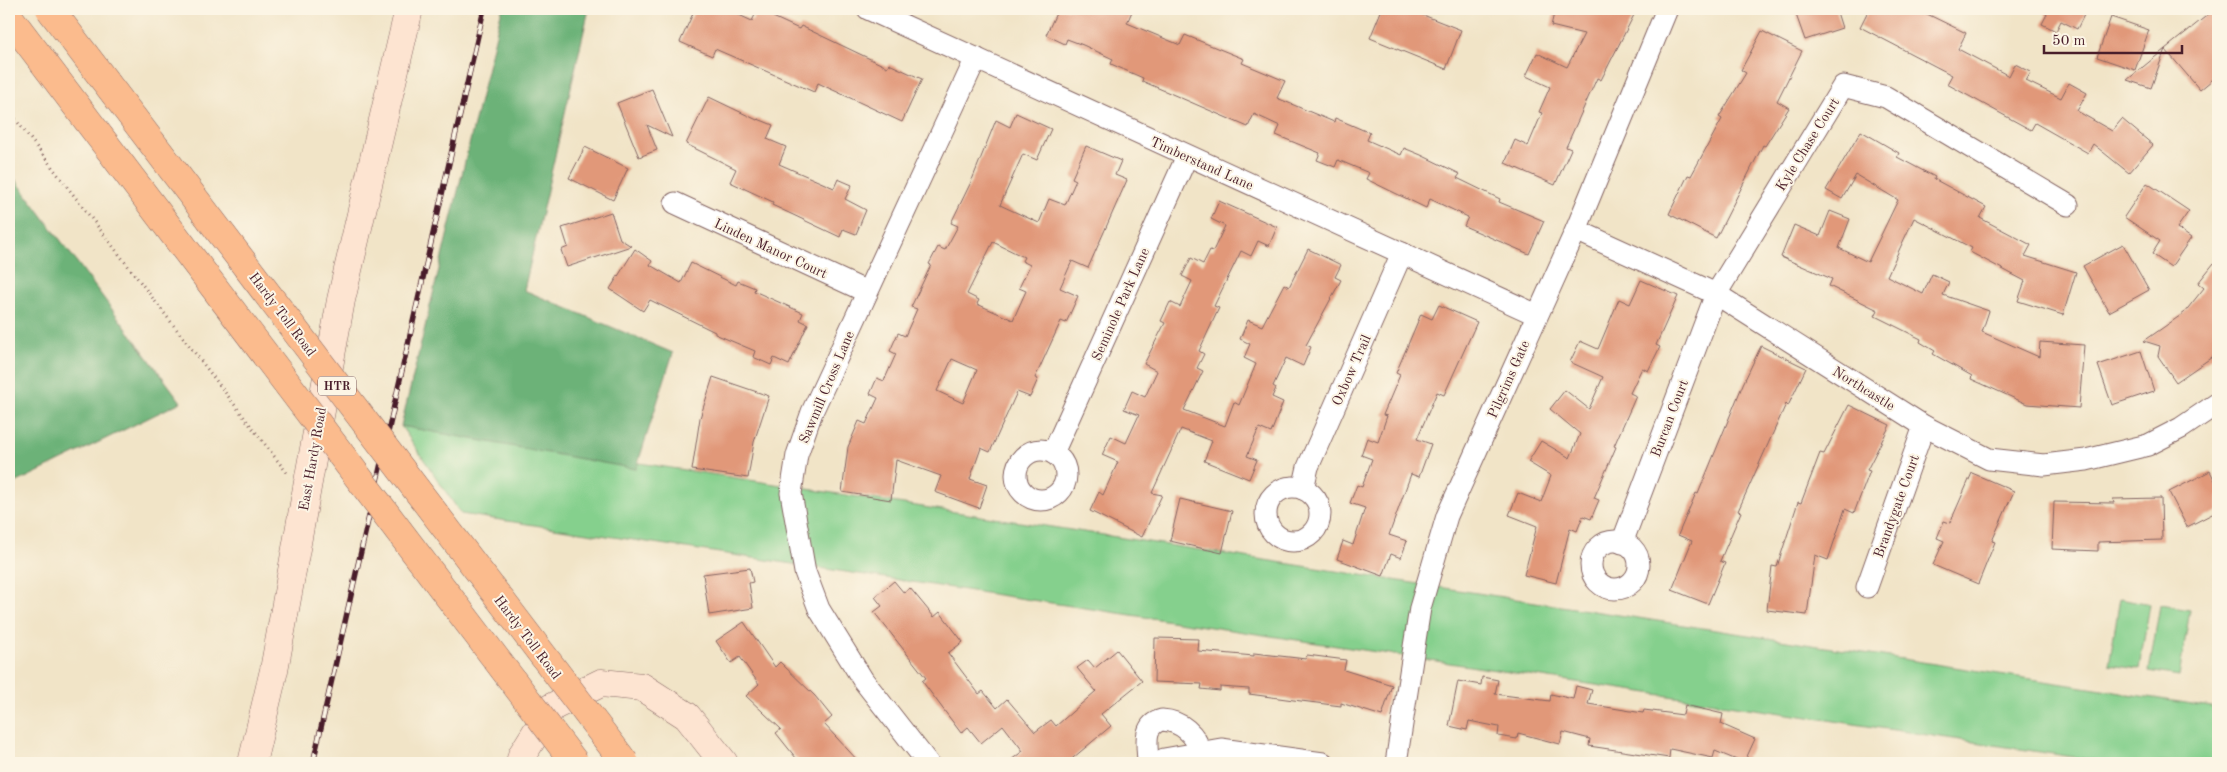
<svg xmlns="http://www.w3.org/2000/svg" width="2227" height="772" viewBox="0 0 2227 772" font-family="'Old Standard TT',serif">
	<rect width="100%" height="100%" fill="#fcf5e5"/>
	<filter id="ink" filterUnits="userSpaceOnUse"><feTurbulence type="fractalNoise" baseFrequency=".02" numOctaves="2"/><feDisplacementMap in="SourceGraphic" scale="10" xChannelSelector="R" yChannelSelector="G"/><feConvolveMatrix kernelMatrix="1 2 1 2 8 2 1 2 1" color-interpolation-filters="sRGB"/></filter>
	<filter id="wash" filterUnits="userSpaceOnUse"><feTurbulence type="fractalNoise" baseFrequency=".0096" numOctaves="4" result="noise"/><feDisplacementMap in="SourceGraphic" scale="20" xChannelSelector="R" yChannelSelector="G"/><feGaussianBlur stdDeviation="1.12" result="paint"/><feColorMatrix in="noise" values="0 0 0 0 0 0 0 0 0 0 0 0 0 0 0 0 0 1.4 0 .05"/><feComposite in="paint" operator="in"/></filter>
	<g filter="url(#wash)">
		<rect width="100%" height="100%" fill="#f1e4c7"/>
		<g fill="#85d08d" stroke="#68785c">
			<polygon points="401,426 2218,708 2218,763 2113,763 461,514"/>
			<polygon points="2120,598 2150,604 2139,669 2109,665"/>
			<polygon points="2160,605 2190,610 2179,676 2149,671"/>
		</g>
		<g fill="#6cb278" stroke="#5b6852">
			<polygon points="502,9 589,9 524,290 673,353 636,469 401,426"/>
			<polygon points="9,171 181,402 9,486"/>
		</g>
		<g id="blocks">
			<g fill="#e19879" fill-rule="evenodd">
				<polygon points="695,9 726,9 752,21 758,9 777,9 773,17 799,29 801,26 887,67 889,64 922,79 902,122 818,83 814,92 715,49 712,56 680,42"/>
				<polygon points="1058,9 1133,9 1127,23 1180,45 1185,35 1244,59 1242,63 1285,81 1277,98 1334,122 1335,118 1370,133 1367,140 1401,155 1404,148 1421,155 1460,174 1457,178 1500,199 1499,202 1544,221 1529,254 1464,226 1468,217 1430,199 1426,208 1366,179 1369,173 1338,160 1335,167 1317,160 1320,153 1276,135 1280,126 1254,114 1248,127 1142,81 1143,78 1111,64 1113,59 1083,45 1067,39 1065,44 1046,35"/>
				<polygon points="1382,9 1408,9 1461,30 1446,69 1370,38"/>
				<polygon points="1555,9 1637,9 1601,80 1597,78 1566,147 1571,149 1555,185 1505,163 1515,140 1528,146 1542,113 1539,112 1550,87 1526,76 1537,53 1567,67 1584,34 1551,26"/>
				<polygon points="1794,9 1836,9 1842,28 1805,40"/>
				<polygon points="1869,9 1911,9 1921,14 1923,12 1966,33 1958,49 2009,76 2015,64 2031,72 2026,81 2061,98 2069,83 2087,93 2077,111 2112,131 2122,119 2153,145 2129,173 2093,144 2088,153 2035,123 2031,130 1947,84 1952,75 1860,27"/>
				<polygon points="2037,9 2087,9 2077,29 2061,21 2056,31 2042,24 2047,14"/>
				<polygon points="2215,9 2218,9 2218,75 2200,90 2165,49"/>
				<polygon points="2111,17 2149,30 2135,70 2097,57"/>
				<polygon points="1762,31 1802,51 1777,101 1789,108 1765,146 1763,145 1716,238 1669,214 1688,175 1691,176 1722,119 1719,117 1746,73 1741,70"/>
				<polygon points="2165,49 2151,88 2127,80"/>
				<polygon points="652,89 672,137 647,125 657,150 639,157 617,103"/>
				<polygon points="709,97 757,120 758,119 773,125 767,139 786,147 779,164 834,188 838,179 852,185 845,199 866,210 856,234 843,229 840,237 772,205 773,202 730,182 736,169 686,144"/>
				<path d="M1016 113 1051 129 1037 160 1023 154 1000 205 1039 223 1049 199 1065 205 1076 180 1072 178 1086 146 1121 161 1115 175 1127 180 1088 268 1072 261 1060 288 1078 296 1066 323 1061 321 1035 378 1038 379 1030 397 1017 392 990 452 981 448 970 479 987 485 979 508 935 492 941 476 896 460 891 500 842 492 848 447 859 421 866 424 878 398 870 394 877 378 884 381 896 354 890 351 898 333 905 336 917 309 911 307 931 265 929 264 938 247 945 250 958 226 951 223 972 180 996 120 1010 127ZM993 242 1024 257 1022 261 1030 265 1019 288 1026 291 1013 320 977 304 979 300 967 294ZM952 359 977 370 963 403 937 391Z"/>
				<polygon points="1861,131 1899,153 1897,157 1935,177 1934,179 1986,207 1980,218 2031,245 2025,256 2076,272 2063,315 2018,301 2025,281 1970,252 1972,248 1914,218 1887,276 1923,294 1932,274 1949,282 1943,295 1989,311 1982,332 2039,357 2040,342 2084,345 2079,408 2027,404 1971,379 1972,376 1933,354 1935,351 1920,342 1921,339 1875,316 1878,310 1829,286 1832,279 1781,257 1794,225 1820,236 1830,211 1850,219 1839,248 1868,262 1898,200 1856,175 1842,199 1826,190"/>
				<polygon points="585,147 628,168 613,200 569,178"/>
				<polygon points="2147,183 2189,211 2177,228 2191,238 2171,267 2152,254 2160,241 2124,217"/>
				<polygon points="1219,201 1277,227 1269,246 1258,241 1251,256 1241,251 1214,306 1219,308 1199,351 1204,354 1197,368 1203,371 1184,410 1225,426 1234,402 1239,405 1256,364 1244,358 1250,344 1240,339 1248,320 1262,326 1284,284 1289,287 1308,249 1341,265 1335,277 1341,280 1306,345 1311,347 1303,366 1286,358 1273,386 1276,388 1272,397 1283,402 1271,433 1259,428 1247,456 1257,460 1249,479 1204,461 1212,441 1181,429 1152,493 1162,495 1142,537 1090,511 1099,492 1103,495 1118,462 1102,455 1111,436 1126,443 1139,415 1124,409 1132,391 1145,397 1157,371 1144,364 1165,323 1161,321 1170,302 1180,307 1192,281 1182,276 1191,258 1203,264 1210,250 1213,251 1225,226 1211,219"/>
				<polygon points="611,212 620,239 631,246 567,267 561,250 568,247 562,228"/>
				<polygon points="2123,244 2149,290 2109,312 2083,266"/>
				<polygon points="635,249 652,261 650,265 681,283 691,263 736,285 738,281 755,288 754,291 803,313 800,320 808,324 789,365 774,358 771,365 753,357 755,351 715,334 715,332 650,300 643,311 610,289"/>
				<polygon points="2218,258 2218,353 2176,382 2158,356 2160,346 2144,341 2184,313 2204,288 2198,283"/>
				<polygon points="1641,280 1678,296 1656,345 1660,347 1648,371 1642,368 1630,393 1636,396 1614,446 1616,447 1594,498 1599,500 1591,519 1583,516 1577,531 1570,528 1556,583 1524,575 1537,526 1509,515 1518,493 1541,502 1551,476 1528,462 1541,441 1570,458 1580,434 1550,409 1565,390 1589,409 1603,377 1570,362 1580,341 1598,349 1619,299 1630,304"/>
				<polygon points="1439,305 1477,322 1444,395 1437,392 1417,439 1431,444 1419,477 1411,474 1389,535 1407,541 1401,558 1391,554 1383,576 1337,559 1343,541 1353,545 1365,508 1350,503 1357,485 1362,487 1372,459 1361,455 1367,438 1378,442 1387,416 1383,415 1400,375 1396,373 1421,314 1432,319"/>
				<polygon points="1761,346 1806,368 1788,406 1786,404 1738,511 1741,512 1720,561 1725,563 1708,604 1672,590 1692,541 1678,535 1696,493 1698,494 1743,384"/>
				<polygon points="2141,351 2154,391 2112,405 2098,365"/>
				<polygon points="713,377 769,396 754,442 748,478 692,470 700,418"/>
				<polygon points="1849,405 1890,425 1867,470 1870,471 1854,513 1845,509 1828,560 1815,555 1807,615 1767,610 1772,566 1777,567 1798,502 1801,503 1820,453 1824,454"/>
				<polygon points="2210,471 2218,487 2218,511 2187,527 2169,492"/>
				<polygon points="1972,473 2014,491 1992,541 1995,542 1978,584 1933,565 1944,541 1937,538 1944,521 1950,523"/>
				<polygon points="2161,498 2162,540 2098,542 2098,551 2052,549 2054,502 2114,503 2113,499"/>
				<polygon points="1180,499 1232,511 1222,553 1170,541"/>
				<polygon points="750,568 753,582 749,583 753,608 709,615 703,574"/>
				<polygon points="894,581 904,593 910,588 934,617 940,612 963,642 948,653 979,694 983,691 997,708 1007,699 1035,732 1051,720 1056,726 1096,691 1077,668 1088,660 1095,668 1117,650 1142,681 1101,714 1111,726 1067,763 1007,763 1023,751 1003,725 981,743 968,727 961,733 922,681 926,678 874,612 882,606 875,597"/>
				<polygon points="744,622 775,667 780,662 815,696 832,717 824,724 860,763 800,763 776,733 781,729 746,696 759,684 740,657 731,663 716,641"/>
				<polygon points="1155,638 1199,639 1198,651 1254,656 1254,653 1306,659 1307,655 1346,660 1344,670 1392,685 1382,716 1341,703 1341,706 1301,701 1249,694 1249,689 1220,687 1220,691 1201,689 1202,684 1154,682"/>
				<polygon points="1482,677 1498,680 1495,694 1550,701 1551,694 1573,699 1576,686 1592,690 1588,704 1643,713 1644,710 1683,715 1685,705 1723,714 1721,724 1755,739 1744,763 1715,751 1713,758 1670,749 1669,758 1589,746 1590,739 1563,732 1560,744 1518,733 1517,739 1498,736 1499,727 1469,721 1467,730 1449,726 1458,681 1481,685"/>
			</g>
		</g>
	</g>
	<g filter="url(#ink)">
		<use href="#blocks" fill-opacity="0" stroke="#846462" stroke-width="1"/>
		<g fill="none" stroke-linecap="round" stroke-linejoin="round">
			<g stroke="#846462" stroke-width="23">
				<g id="street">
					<polyline points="868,9 1537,315"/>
					<polyline points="675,203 867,292"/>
					<polyline points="1576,230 1716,294 1924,426 1989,459 2044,465 2086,460 2148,445 2181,428 2218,403"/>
					<circle cx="1041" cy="475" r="25"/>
					<polyline points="1053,453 1187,156"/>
					<circle cx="1293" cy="514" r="27"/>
					<polyline points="1303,489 1308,467 1402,253"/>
					<circle cx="1615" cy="565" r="24"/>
					<polyline points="1622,543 1716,294 1843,86 1886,97 2068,205"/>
					<polyline points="1867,587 1924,426"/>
					<polyline points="928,763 863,680 819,609 805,572 791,493 797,455 812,412 976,58"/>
					<path d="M1148 763C1148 747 1141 725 1162 720 1181 721 1196 734 1201 753"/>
					<polyline points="1158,763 1164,759 1221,749 1323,763"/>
					<polyline points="1396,763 1420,608 1447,516 1576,230 1667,9"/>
				</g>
			</g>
			<g stroke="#846462" stroke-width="29">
				<g id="secondary">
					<polyline points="252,763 274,670 341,300 409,9"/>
					<polyline points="520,763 522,755 552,707 601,683 642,687 687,716 724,763"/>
				</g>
			</g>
			<polyline stroke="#846462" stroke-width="3" stroke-dasharray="1 4" stroke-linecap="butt" points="9,111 287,473"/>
			<use href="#street" stroke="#fff" stroke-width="21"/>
			<use href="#secondary" stroke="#fde4d1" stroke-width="28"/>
			<g stroke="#4a1f2b" stroke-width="5.5">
				<polyline id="rail" points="313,763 484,9"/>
			</g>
			<use href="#rail" stroke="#fcf5e5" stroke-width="4" stroke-dasharray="11" stroke-linecap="butt"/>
			<g stroke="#846462" stroke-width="29" stroke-linecap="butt">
				<g id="highway-bridge">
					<polyline points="50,9 625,763"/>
					<polyline points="9,17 575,763"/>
				</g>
			</g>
			<use href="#highway-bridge" stroke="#fbbb8d" stroke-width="28"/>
		</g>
	</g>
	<g text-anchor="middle" stroke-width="4" stroke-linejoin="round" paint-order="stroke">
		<rect fill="#fcf5e5" stroke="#7f5f63" stroke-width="1" x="318" y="376.5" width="38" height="19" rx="4"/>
		<g font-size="12" font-weight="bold" fill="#4a1f2b">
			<text x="337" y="390">HTR</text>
		</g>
		<g font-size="14" fill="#4a1f2b" stroke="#fcf5e5">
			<text transform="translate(1807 144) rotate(-58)" y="5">Kyle Chase Court</text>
			<text transform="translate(1202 163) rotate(24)" y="5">Timberstand Lane</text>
			<text transform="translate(771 248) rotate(25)" y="5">Linden Manor Court</text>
			<text transform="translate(1120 304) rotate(-66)" y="5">Seminole Park Lane</text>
			<text transform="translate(283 314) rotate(53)" y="5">Hardy Toll Road</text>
			<text transform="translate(1351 370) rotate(-66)" y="5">Oxbow Trail</text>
			<text transform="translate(1508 379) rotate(-66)" y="5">Pilgrims Gate</text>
			<text transform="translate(826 387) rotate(-67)" y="5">Sawmill Cross Lane</text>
			<text transform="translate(1864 388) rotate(32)" y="5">Northcastle</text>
			<text transform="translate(1669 418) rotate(-69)" y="5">Burcan Court</text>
			<text transform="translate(312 459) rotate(-80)" y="5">East Hardy Road</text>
			<text transform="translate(1896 506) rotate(-70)" y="5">Brandygate Court</text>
			<text transform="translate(528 637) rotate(53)" y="5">Hardy Toll Road</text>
		</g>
	</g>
	<rect width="2227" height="772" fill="none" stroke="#fcf5e5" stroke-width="30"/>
	<path d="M2044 45v8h138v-8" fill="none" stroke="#4a1f2b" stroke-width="2.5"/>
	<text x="2052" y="45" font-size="15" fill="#4a1f2b" stroke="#fcf5e5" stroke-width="4" paint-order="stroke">50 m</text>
</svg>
